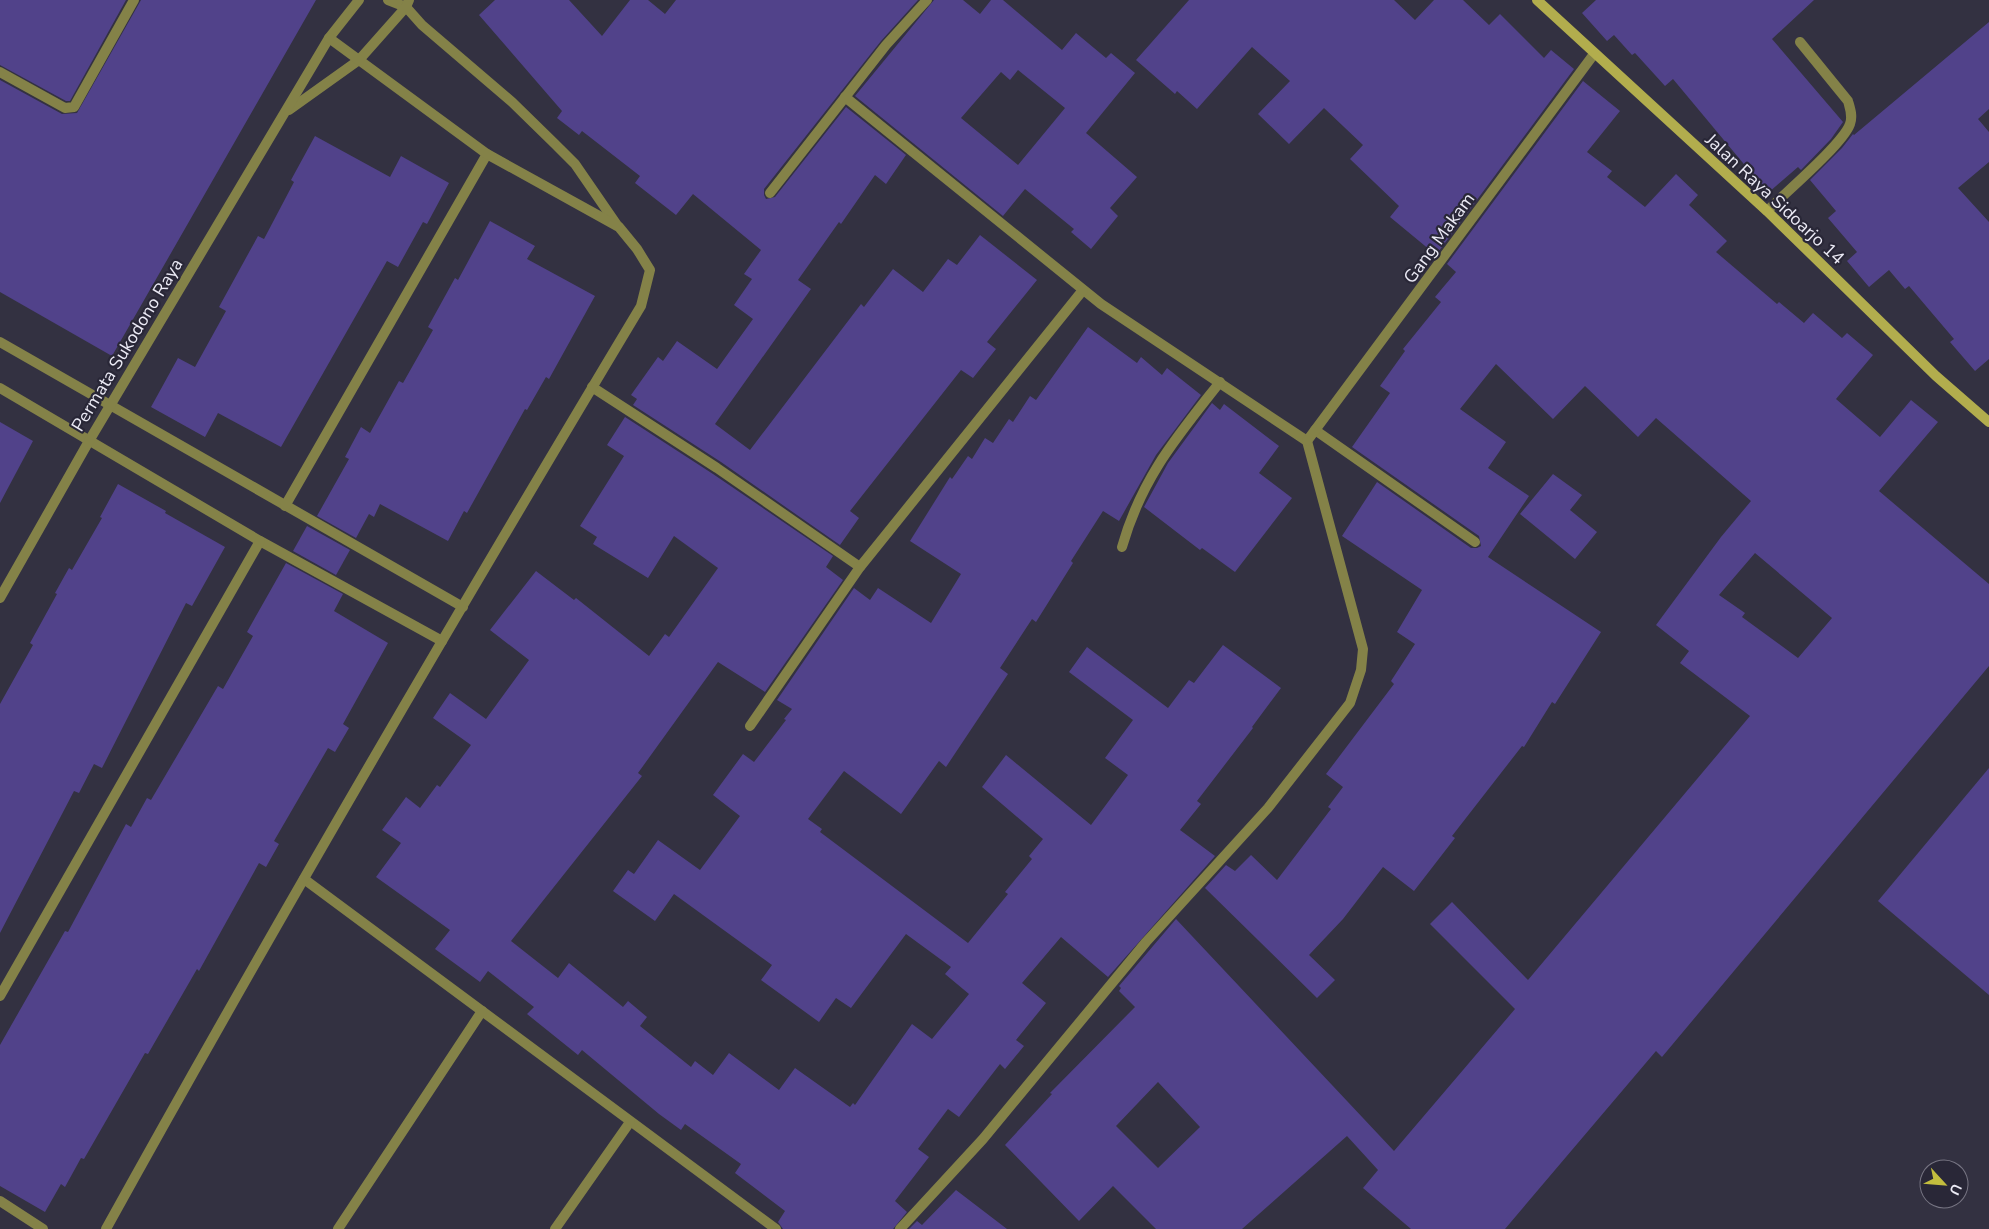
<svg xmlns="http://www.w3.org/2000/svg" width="1989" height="1229" viewBox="0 0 1989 1229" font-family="'Nunito Sans',sans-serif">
	<rect width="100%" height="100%" fill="#333141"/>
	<g fill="#51428a" fill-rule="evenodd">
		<polygon points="0,0 126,0 70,101 66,101 0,65"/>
		<polygon points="141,0 316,0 112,356 0,292 0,80 62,114 77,113"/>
		<polygon points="495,0 569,0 602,36 630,0 648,0 665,14 676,0 918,0 881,41 764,189 764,195 766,199 775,197 846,107 906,155 886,184 875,175 841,224 839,222 798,280 811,289 715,424 750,450 861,304 864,307 893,269 923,292 948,259 957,265 980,235 1037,280 987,342 996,349 973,378 961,370 850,511 859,518 840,545 721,462 633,405 637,399 631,395 658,357 663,361 677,341 717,369 753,319 734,305 752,279 744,274 761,250 693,194 676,215 635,183 640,176 582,131 579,135 557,118 562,111 479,15"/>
		<path d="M934 0H963L980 14 991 0H1003L1062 50 1076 33 1106 58 1111 53 1135 73 1086 133 1137 177 1110 208 1118 216 1091 249 1071 232 1074 229 1025 189 1003 216 855 96ZM1018 70 1065 108 1018 165 961 118 1001 72 1010 80Z"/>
		<polygon points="1189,0 1394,0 1415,20 1434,0 1463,0 1489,25 1500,14 1544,58 1551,50 1574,69 1436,255 1390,217 1399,206 1350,159 1363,145 1324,108 1289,144 1258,114 1290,81 1252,47 1197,109 1177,91 1175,94 1136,60"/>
		<polygon points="1596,0 1814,0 1772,39 1843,122 1831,139 1801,170 1798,167 1768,193 1673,79 1665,86 1635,53 1632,55 1614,35 1607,41 1582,13"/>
		<polygon points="1989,22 1989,109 1978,119 1989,132 1989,162 1958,188 1989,222 1989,359 1975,371 1950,342 1954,339 1909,286 1905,289 1889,270 1869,287 1847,261 1857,252 1828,218 1836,211 1810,180 1842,148 1853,134 1854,135"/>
		<path d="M1583 81 1620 111 1587 152 1612 171 1607 177 1645 207 1676 174 1698 195 1689 205 1727 241 1716 252 1777 304 1779 302 1804 323 1813 313 1842 338 1847 333 1873 355 1836 399 1880 437 1911 400 1938 422 1879 491 1989 584V666L1662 1057 1656 1051 1505 1229H1411L1363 1188 1378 1170 1347 1136 1242 1229H1156L1113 1186 1079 1221 1005 1145 1052 1094 1050 1093 1135 1007 1119 991 1121 988 1119 986 1176 919 1394 1151 1515 1009 1430 924 1452 902 1528 980 1750 716 1680 663 1689 651 1656 625 1721 537 1751 501 1656 418 1638 437 1585 386 1553 419 1496 364 1460 409 1506 442 1488 468 1529 496 1488 557 1601 632 1555 704 1552 702 1524 747 1522 746 1452 836 1455 838 1414 891 1383 867 1343 919 1309 955 1335 980 1317 998 1205 888 1226 865 1235 871 1251 855 1277 880 1331 809 1328 807 1343 787 1326 774 1394 684 1391 681 1415 644 1397 632 1422 590 1342 536 1377 482 1471 548H1477L1481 546 1479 536 1352 447 1390 393 1380 386 1405 351 1403 349 1441 302 1435 297 1456 272 1447 264ZM1755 553 1832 618 1798 658 1742 617 1745 613 1719 595ZM1158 1082 1200 1127 1158 1168 1116 1126Z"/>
		<polygon points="315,136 390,177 401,156 449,183 427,224 423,222 398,267 387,261 281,447 218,413 205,437 151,407 178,358 195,367 226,311 219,307 258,236 264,239 294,182 291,180"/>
		<polygon points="490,221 535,246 527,259 595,296 549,379 546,377 527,410 525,409 467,513 464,511 448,541 380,504 374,517 369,514 356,538 317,516 349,459 345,457 361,427 370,433 399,381 403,383 433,330 428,327 455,278 458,280"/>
		<polygon points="1088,327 1137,363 1141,357 1162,375 1167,368 1201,395 1156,455 1119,521 1103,511 1071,561 1073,563 1036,622 1032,619 1000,668 1008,674 946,767 939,761 901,814 844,771 808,819 822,829 820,832 968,943 1008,894 1005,892 1032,859 1029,856 1043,839 982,787 1006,755 1091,825 1128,775 1105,758 1133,720 1069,672 1087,647 1168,708 1189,680 1194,683 1223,645 1281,688 1252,727 1253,728 1197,801 1201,804 1180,830 1215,856 1108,977 1061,937 1022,983 1046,1003 1016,1040 1024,1046 1005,1069 1000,1064 959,1117 948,1109 918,1149 929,1157 895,1201 907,1212 893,1229 783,1229 778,1222 785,1211 735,1173 741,1164 685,1124 681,1130 659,1114 582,1050 578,1055 527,1014 534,1007 488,971 480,982 435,949 450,930 376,877 401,843 382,830 406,797 420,808 437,785 440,787 471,745 433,718 450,693 486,719 529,660 490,630 536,571 574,600 576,598 649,656 665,634 669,637 718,568 674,536 648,578 593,544 597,537 580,526 624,456 607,445 625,417 713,474 833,556 826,567 843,580 765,692 718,662 638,773 642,776 511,941 558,978 569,963 623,1007 628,1001 647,1017 640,1026 691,1067 695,1061 713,1075 729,1053 779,1090 795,1068 850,1107 853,1103 855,1105 912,1024 932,1039 969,994 945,974 951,967 906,934 851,1008 836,998 819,1022 761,980 772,965 674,894 655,921 613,891 628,870 634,874 658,840 700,870 740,816 713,795 743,754 754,762 786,720 784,719 792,709 777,700 854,588 870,600 878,588 931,623 961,574 910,541 950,477 952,479 968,456 972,459 985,438 993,443 1009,419 1013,422 1030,396 1036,400"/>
		<polygon points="1212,403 1220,410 1224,404 1279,446 1259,473 1292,498 1235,572 1202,548 1200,550 1144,507 1168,463"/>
		<polygon points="0,422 33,441 0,503"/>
		<polygon points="1553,474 1582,495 1570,510 1597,532 1575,559 1520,514"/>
		<polygon points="118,484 166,511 165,513 225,547 192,606 186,603 102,768 94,764 79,793 74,791 0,933 0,704 33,645 30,643 57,594 55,593 69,568 72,570 102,518 100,517"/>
		<polygon points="307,526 350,550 336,575 293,551"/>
		<polygon points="286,563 343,594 334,611 388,643 343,724 349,728 335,752 328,748 274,841 279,844 266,867 259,863 199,971 197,969 148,1054 145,1053 84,1159 81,1158 65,1187 61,1184 45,1212 0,1186 0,1045 65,931 68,932 126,824 131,827 147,798 151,800 218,686 223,689 253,636 247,632"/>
		<polygon points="1989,768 1989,995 1878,901"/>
		<polygon points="956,1190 1007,1229 909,1229 917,1221 922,1225"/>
	</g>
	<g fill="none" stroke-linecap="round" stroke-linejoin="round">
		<g stroke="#848248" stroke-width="10">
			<polyline points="388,0 406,7 422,25 512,102 555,144 575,164 617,225"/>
			<polyline points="0,72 65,108 74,107 134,0"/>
			<polyline points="845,97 1101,304 1307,441 1363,649 1361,670 1350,703 1268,808 1146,942 983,1139 900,1229"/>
			<polyline points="289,110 359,60 406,7 409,0"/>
			<polyline points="770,193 886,45 927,0"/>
			<path d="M1767 211C1784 194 1843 144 1850 124 1853 116 1850 108 1848 101L1800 42"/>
			<polyline points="0,342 463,607"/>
			<polyline points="592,387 717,468 860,567"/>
			<polyline points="0,388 260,541 442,641"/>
			<polyline points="1315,430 1475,542"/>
			<polyline points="1307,441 1594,54"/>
			<polyline points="285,506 487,154"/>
			<path d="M1122 547C1142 477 1176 438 1220 382"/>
			<polyline points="0,598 89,441 329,38 359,0"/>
			<polyline points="750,726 860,567 1083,290"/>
			<polyline points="304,879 776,1229"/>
			<polyline points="0,996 260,541"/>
			<polyline points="0,1201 43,1229"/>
			<path d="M106 1229C278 918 458 611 641 306L650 270 637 249 619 227 487 154 329 38"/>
			<polyline points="338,1229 482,1011"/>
			<polyline points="555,1229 630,1122"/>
		</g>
		<polyline stroke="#b2ad4d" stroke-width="10" points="1537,0 1767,211 1936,376 1989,422"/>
	</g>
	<g text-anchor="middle" stroke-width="4.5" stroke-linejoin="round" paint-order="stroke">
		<g font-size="18" fill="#ebeaf5" stroke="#292737">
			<text transform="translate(1775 199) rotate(43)" y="6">Jalan Raya Sidoarjo 14</text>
			<text transform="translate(1439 238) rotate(-54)" y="6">Gang Makam</text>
			<text transform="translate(127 345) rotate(-59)" y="6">Permata Sukodono Raya</text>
		</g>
	</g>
	<g transform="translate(1944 1184) rotate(116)"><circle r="24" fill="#292737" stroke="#777583"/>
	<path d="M0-4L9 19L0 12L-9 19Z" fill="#c3bd3e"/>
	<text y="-8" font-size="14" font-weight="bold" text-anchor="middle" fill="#ebeaf5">U</text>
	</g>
</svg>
